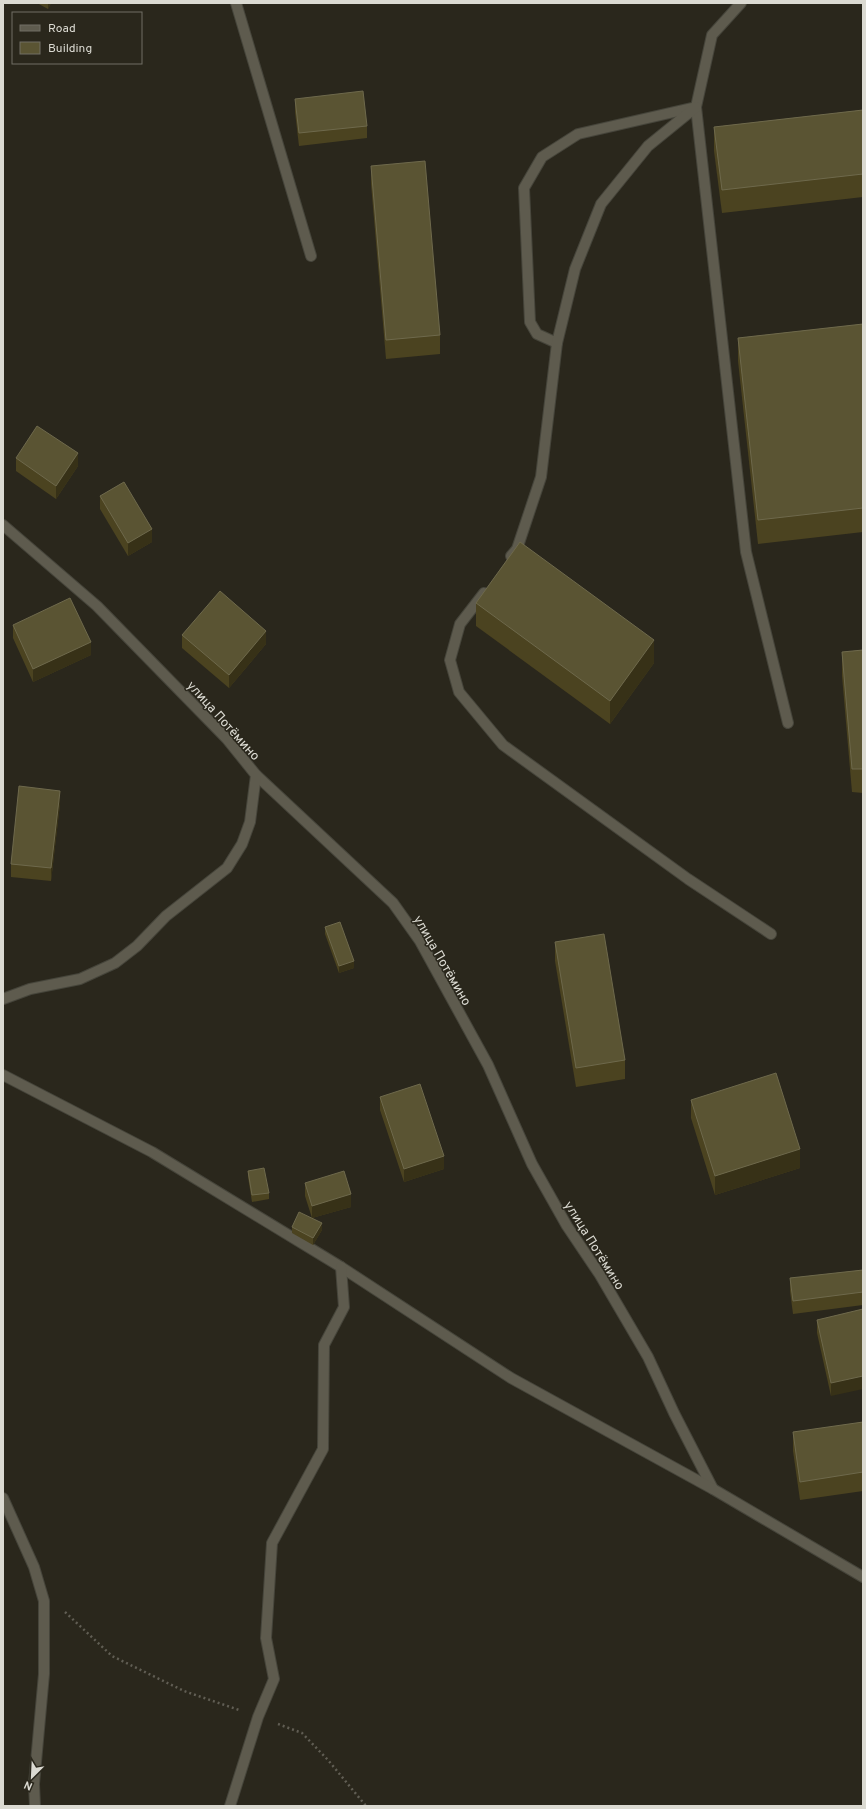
<svg xmlns="http://www.w3.org/2000/svg" width="866" height="1809" viewBox="0 0 866 1809" font-family="Overpass,sans-serif">
	<rect width="100%" height="100%" fill="#2a271c"/>
	<g fill="none" stroke-linecap="round" stroke-linejoin="round">
		<g stroke="#46453b" stroke-width="12">
			<g id="service">
				<polyline points="236,3 311,256"/>
				<polyline points="696,107 746,552 788,723"/>
				<polyline points="557,343 537,334 530,322 524,188 542,157 578,134 696,107 712,35 741,3"/>
				<polyline points="511,556 517,549 541,477 557,343 575,269 601,204 648,146 696,107"/>
				<polyline points="484,593 460,624 450,660 459,692 503,745 688,879 771,934"/>
				<polyline points="256,775 393,903 420,941 488,1065 532,1164 567,1226 600,1275 648,1357 674,1413 713,1489"/>
				<polyline points="3,1075 152,1152 341,1267 511,1378 713,1489 863,1577"/>
				<polyline points="3,1498 34,1567 44,1601 44,1674 34,1784 35,1806"/>
				<polyline points="230,1806 258,1717 274,1679 266,1638 272,1543 323,1449 324,1345 344,1307 341,1267"/>
			</g>
		</g>
		<g stroke="#46453b" stroke-width="12">
			<polyline id="minor" points="3,525 97,606 227,739 256,775 250,822 242,844 227,868 166,916 137,946 115,963 80,979 30,989 3,999"/>
		</g>
		<g stroke="#615e54" stroke-width="2.5" stroke-dasharray="2 3" stroke-linecap="butt">
			<polyline points="65,1612 112,1656 184,1691 239,1710"/>
			<polyline points="278,1724 302,1733 328,1760 366,1806"/>
		</g>
		<use href="#service" stroke="#5e5b4e" stroke-width="10"/>
		<use href="#minor" stroke="#5e5b4e" stroke-width="10"/>
	</g>
	<g fill="#4b4320">
		<polygon points="37,3 51,3 48,9"/>
		<polygon points="295,99 367,126 367,138 299,146 295,112"/>
		<polygon points="863,110 863,197 722,213 714,151 714,127"/>
		<polygon points="371,166 440,335 440,354 386,359 371,184"/>
		<polygon points="863,324 863,532 758,544 738,361 738,338"/>
		<polygon points="16,458 78,466 56,499 16,471"/>
		<polygon points="100,496 152,542 128,556 100,509"/>
		<polygon points="476,603 654,663 610,724 476,626"/>
		<polygon points="13,625 91,655 33,682 13,638"/>
		<polygon points="182,635 266,644 229,688 182,648"/>
		<polygon points="863,650 863,793 852,792 842,676 842,652"/>
		<polygon points="60,804 51,881 11,877 11,864"/>
		<polygon points="325,927 354,968 339,973 325,934"/>
		<polygon points="555,942 625,1060 625,1079 576,1087 555,961"/>
		<polygon points="380,1097 444,1169 404,1182 380,1110"/>
		<polygon points="691,1100 800,1168 715,1195 691,1118"/>
		<polygon points="248,1171 269,1193 269,1199 252,1202 248,1177"/>
		<polygon points="305,1183 351,1207 312,1218 322,1230 313,1245 292,1233 292,1227 312,1218 305,1196"/>
		<polygon points="863,1270 863,1305 793,1314 790,1291 790,1278"/>
		<polygon points="863,1309 831,1396 817,1333 817,1320"/>
		<polygon points="863,1422 863,1491 800,1500 793,1451 793,1432"/>
	</g>
	<g fill="#373117">
		<polygon points="48,3 51,3 48,9"/>
		<polygon points="78,453 78,466 56,499 56,486"/>
		<polygon points="152,529 152,542 128,556 128,543"/>
		<polygon points="266,631 266,644 229,688 229,675"/>
		<polygon points="654,640 654,663 610,724 610,701"/>
		<polygon points="91,642 91,655 33,682 33,669"/>
		<polygon points="60,791 60,804 51,881 51,868"/>
		<polygon points="354,961 354,968 339,973 339,966"/>
		<polygon points="800,1149 800,1168 715,1195 715,1176"/>
		<polygon points="444,1156 444,1169 404,1182 404,1169"/>
		<polygon points="351,1194 351,1207 312,1218 312,1206"/>
		<polygon points="322,1223 322,1230 313,1245 313,1238"/>
		<polygon points="863,1376 863,1389 831,1396 831,1383"/>
	</g>
	<g fill="#5a5433" stroke="#6e694c">
		<polygon points="363,91 367,126 299,133 295,99"/>
		<polygon points="863,110 863,174 722,190 714,127"/>
		<polygon points="425,161 440,335 386,340 371,166"/>
		<polygon points="863,324 863,508 758,520 738,338"/>
		<polygon points="37,426 78,453 56,486 16,458"/>
		<polygon points="124,482 152,529 128,543 100,496"/>
		<polygon points="520,542 654,640 610,701 476,603"/>
		<polygon points="220,591 266,631 229,675 182,635"/>
		<polygon points="70,598 91,642 33,669 13,625"/>
		<polygon points="863,650 863,769 852,769 842,652"/>
		<polygon points="19,786 60,791 51,868 11,864"/>
		<polygon points="340,922 354,961 339,966 325,927"/>
		<polygon points="604,934 625,1060 576,1068 555,942"/>
		<polygon points="776,1073 800,1149 715,1176 691,1100"/>
		<polygon points="420,1084 444,1156 404,1169 380,1097"/>
		<polygon points="264,1168 269,1193 252,1195 248,1171"/>
		<polygon points="344,1171 351,1194 312,1206 305,1183"/>
		<polygon points="299,1212 322,1223 313,1238 292,1227"/>
		<polygon points="863,1270 863,1292 793,1301 790,1278"/>
		<polygon points="863,1309 863,1376 831,1383 817,1320"/>
		<polygon points="863,1422 863,1472 800,1482 793,1432"/>
	</g>
	<g text-anchor="middle" stroke-width="3" stroke-linejoin="round" paint-order="stroke">
		<g font-size="13" fill="#dbdad2" stroke="#2a271c">
			<text transform="translate(224 720) rotate(48)" y="5">улица Потёмино</text>
			<text transform="translate(443 960) rotate(60)" y="5">улица Потёмино</text>
			<text transform="translate(595 1245) rotate(58)" y="5">улица Потёмино</text>
		</g>
	</g>
	<rect width="866" height="1809" fill="none" stroke="#dbdad2" stroke-width="8"/>
	<rect x="12" y="12" width="130" height="52" fill="#2a271c" stroke="#716f65"/>
	<rect x="20" y="25" width="20" height="6" fill="#5e5b4e" stroke="#716f65"/>
	<text x="48" y="32" font-size="12" fill="#dbdad2">Road</text>
	<rect x="20" y="42" width="20" height="12" fill="#5a5433" stroke="#716f65"/>
	<text x="48" y="52" font-size="12" fill="#dbdad2">Building</text>
	<g transform="translate(32 1777) rotate(204)" stroke="#2a271c" stroke-width="3" paint-order="stroke">
	<path d="M0-3L7 15L0 10L-7 15Z" fill="#dbdad2"/>
	<text y="-6" font-size="11" font-weight="bold" text-anchor="middle" fill="#dbdad2">N</text>
	</g>
</svg>
